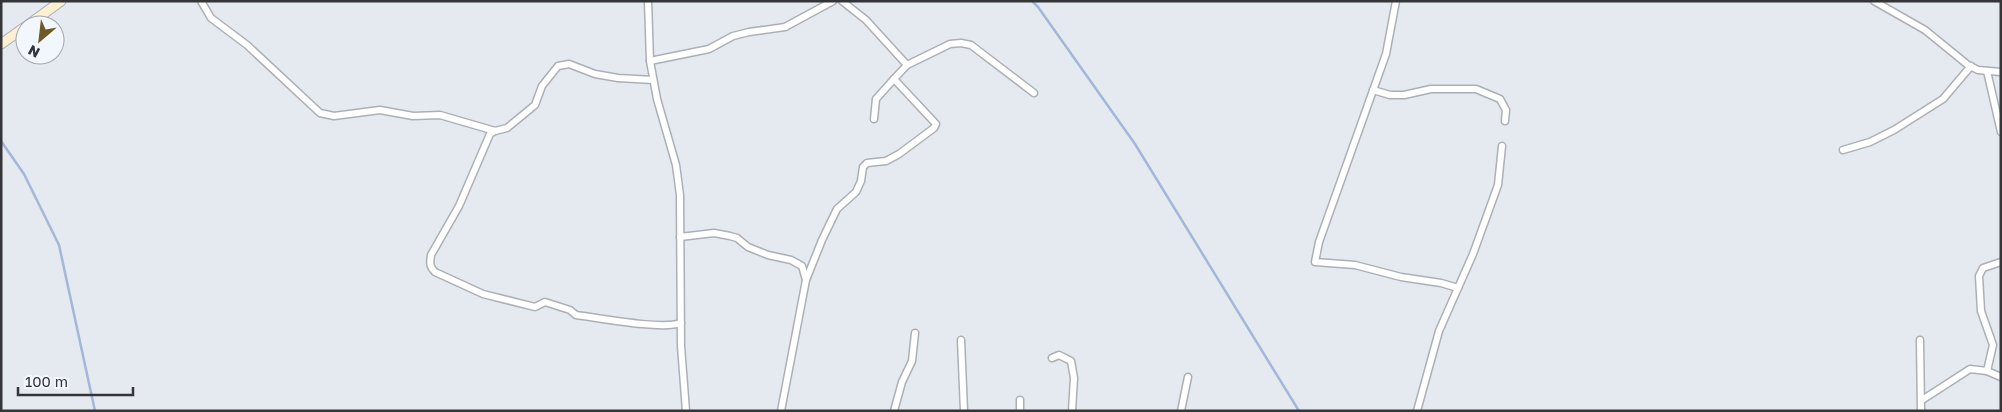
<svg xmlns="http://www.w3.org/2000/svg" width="2002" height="412" viewBox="0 0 2002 412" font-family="'Golos Text',sans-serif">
	<rect width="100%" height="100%" fill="#e5e9f0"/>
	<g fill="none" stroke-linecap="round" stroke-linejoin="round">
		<g stroke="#a3b7d8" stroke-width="2.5">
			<polyline points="1032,1 1038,7 1135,144 1299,411"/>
			<polyline points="1,141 24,174 59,245 95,411"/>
		</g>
		<g stroke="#acb0b6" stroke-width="9">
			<g id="street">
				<polyline points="201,1 211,18 247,45 320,113 334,116 380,110 413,116 440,115 495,131 507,128 535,105 542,86 558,66 569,64 595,74 618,78 653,80"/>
				<polyline points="648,1 650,61 657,99 676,165 680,195 681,346 686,411"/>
				<polyline points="842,1 866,20 907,65"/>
				<polyline points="1396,1 1386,54 1319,242 1315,262 1355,265 1401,277 1441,283 1458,288"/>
				<polyline points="1874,1 1925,30 1968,65 1978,70 2001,72"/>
				<polyline points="650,61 709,49 733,36 749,32 785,27 833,1"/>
				<polyline points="1987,71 2001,132"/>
				<polyline points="1373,90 1390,95 1404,95 1431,89 1476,89 1500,99 1506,110 1505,121"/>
				<polyline points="874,119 876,99 894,79"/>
				<path d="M495 131 490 134 459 206 431 255C430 263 429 266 435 272L483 294 535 307 545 302 570 310 576 315C600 318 661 330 681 323"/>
				<polyline points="1843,150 1870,142 1894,130 1943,99 1971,66"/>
				<polyline points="680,237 714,233 730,236 737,238 748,247 768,255 791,260 802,266 806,280 781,411"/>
				<polyline points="806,280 822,240 837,209 856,192 861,181 863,167 867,163 886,161 899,154 934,128 936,124 894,79 907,65 950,44 961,43 971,45 1034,93"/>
				<polyline points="961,340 964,411"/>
				<polyline points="1920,340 1921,411"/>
				<polyline points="1052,358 1059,355 1071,361 1074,378 1072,411"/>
				<polyline points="1987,371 1993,345 1981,311 1979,276 1983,268 2001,262"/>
				<polyline points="1020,400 1020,411"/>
				<polyline points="1922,400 1970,369 1987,371 2001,377"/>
				<polyline points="894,411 902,382 912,361 915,333"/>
				<polyline points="1181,411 1188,377"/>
				<polyline points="1417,411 1439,331 1473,254 1498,185 1502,146"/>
			</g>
		</g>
		<g stroke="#acb0b6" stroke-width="11">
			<g id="secondary">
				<polyline points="28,25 61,1"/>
				<polyline points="1,44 25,27"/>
			</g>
		</g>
		<use href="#street" stroke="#fff" stroke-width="6"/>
		<use href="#secondary" stroke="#fdf0d2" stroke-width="9"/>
	</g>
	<rect width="2002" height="412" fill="none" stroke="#343538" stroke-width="5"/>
	<g transform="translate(40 40) rotate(208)"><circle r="24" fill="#f2f6fd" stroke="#a6a9ae"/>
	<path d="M0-4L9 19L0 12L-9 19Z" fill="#6d5928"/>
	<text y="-8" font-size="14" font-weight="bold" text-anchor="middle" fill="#343538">N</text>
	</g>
	<path d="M18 387v8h115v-8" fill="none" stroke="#343538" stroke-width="2.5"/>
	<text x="25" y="387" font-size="15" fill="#343538" stroke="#f2f6fd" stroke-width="4" paint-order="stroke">100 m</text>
</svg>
